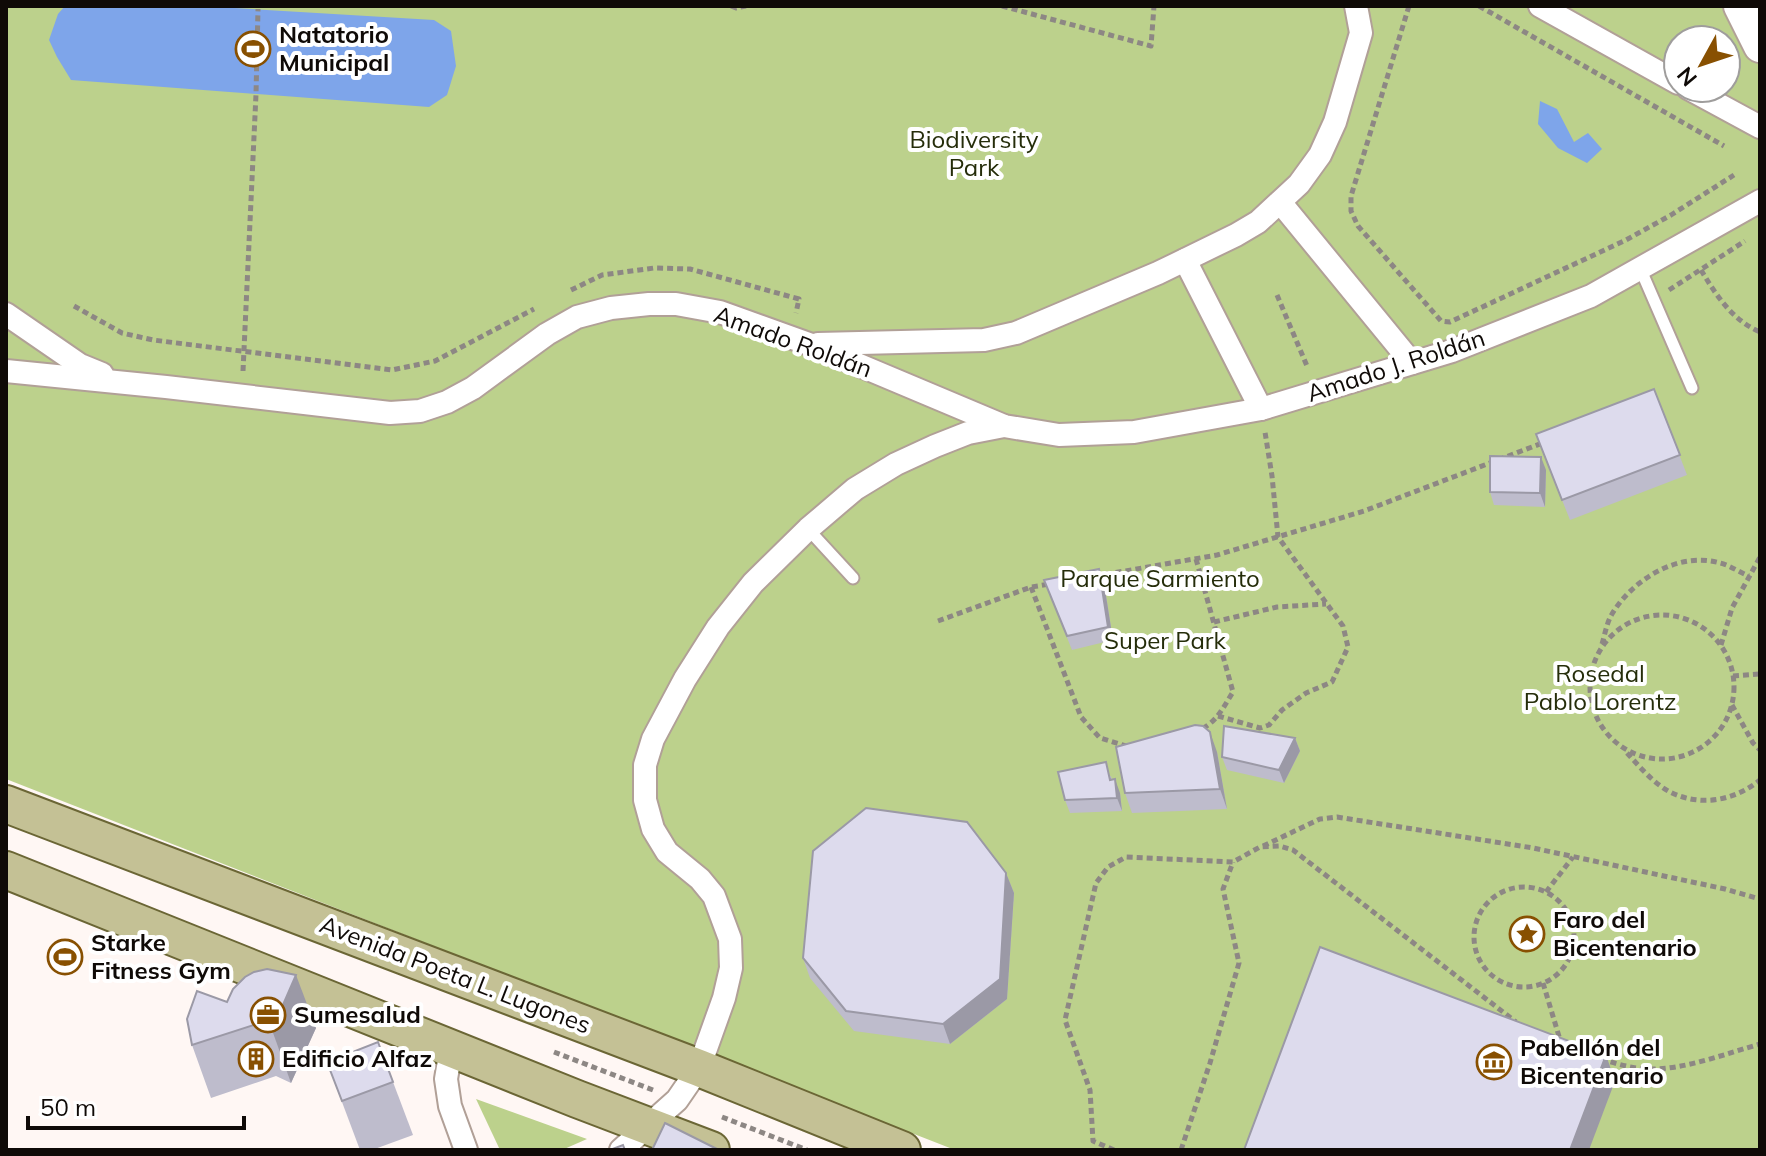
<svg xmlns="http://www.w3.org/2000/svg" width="1766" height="1156" viewBox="0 0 1766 1156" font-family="Mulish,sans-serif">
	<rect width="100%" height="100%" fill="#fff7f4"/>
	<g fill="#bcd18c" fill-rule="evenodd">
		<path d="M6 6H1760V1150H955L6 779ZM1678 40H1726V88H1678Z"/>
		<polygon points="476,1099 587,1139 562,1150 500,1150"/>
	</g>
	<g fill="#7ea5ea">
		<polygon points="65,6 201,6 434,20 451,31 456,66 447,95 429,107 71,80 57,57 49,40 58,14"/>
		<polygon points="1540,101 1557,109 1574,142 1588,133 1602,149 1587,163 1558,148 1538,124"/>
	</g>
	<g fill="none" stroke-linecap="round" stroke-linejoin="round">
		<g stroke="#b1a097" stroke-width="15">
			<g id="service">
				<polyline points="1640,268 1692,388"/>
				<polyline points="808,529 853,578"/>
			</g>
		</g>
		<g stroke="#b1a097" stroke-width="26">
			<g id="minor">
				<polyline points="1540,6 1678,83"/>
				<polyline points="1688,88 1760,127"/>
				<polyline points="1280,202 1412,363"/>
				<polyline points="1185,260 1261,409"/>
				<polyline points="6,314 80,365 102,374"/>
				<polyline points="818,344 984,340 1016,333 1158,273 1236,235 1258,222 1299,184 1320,155 1335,122 1361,33 1356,6"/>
				<polyline points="6,371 166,387 390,413 420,411 447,402 473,388 547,334 577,317 611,308 649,304 676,304 720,312 809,344 1004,426 1059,435 1134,432 1261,409 1452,351 1591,296 1760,201"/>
				<polyline points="451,1049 446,1079 450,1106 466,1150"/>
				<polyline points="621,1150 677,1100 699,1068 724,998 731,968 730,939 714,896 700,879 667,852 653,829 645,800 645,765 653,739 685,679 718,627 753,583 808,529 855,489 896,464 935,446 968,433 1004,426"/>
			</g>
		</g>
		<g stroke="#b1a097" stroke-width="36">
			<polyline id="secondary" points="1740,6 1760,46"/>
		</g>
		<g stroke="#6b6635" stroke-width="40">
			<g id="primary">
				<polyline points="6,804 699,1068 902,1150"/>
				<polyline points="6,870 577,1099 711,1150"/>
			</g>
		</g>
		<g stroke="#8d8784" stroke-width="5" stroke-dasharray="6 4" stroke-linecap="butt">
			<polyline points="731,6 736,8 746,6"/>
			<polyline points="1002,6 1151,46 1154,6"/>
			<polyline points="1409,6 1351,196 1351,211 1358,226 1441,321 1450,322 1626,240 1671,215 1734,175"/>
			<polyline points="1479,6 1724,146"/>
			<path d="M1701 270C1716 295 1732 320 1760 332"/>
			<polyline points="571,290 602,275 654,268 690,269 799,299 796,313"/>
			<polyline points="1669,290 1745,241"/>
			<polyline points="1277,295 1307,366"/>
			<polyline points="74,306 122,333 153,340 392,370 435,361 534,309"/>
			<polyline points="243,371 256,94 258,9"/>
			<path d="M1196 559 1233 692C1224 706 1217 722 1201 729"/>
			<polyline points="1096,576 1217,555 1364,511 1545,442"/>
			<polyline points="1031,587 1081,717 1100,738 1126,746"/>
			<circle cx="1662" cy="687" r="72"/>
			<polyline points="938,621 1031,587 1050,584"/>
			<polyline points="1214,622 1277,607 1326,604"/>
			<path d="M1602 644C1605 634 1607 622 1612 614 1633 579 1679 551 1720 563 1729 565 1739 572 1749 576"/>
			<polyline points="1721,645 1732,608 1760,557"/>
			<polyline points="1733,676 1760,674"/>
			<polyline points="1732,705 1753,743 1760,750"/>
			<polyline points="1218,716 1260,728 1269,725 1282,710 1306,693 1332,682 1348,647 1343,626 1278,537 1272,476 1265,432"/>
			<path d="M1627 753C1640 767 1653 783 1670 792 1700 807 1734 801 1760 780"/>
			<polyline points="1263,846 1320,819 1337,817 1533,848 1725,889 1760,899"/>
			<circle cx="1524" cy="937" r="50"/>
			<polyline points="1546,892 1573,857"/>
			<polyline points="1543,983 1561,1043"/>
			<polyline points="554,1052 653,1090"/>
			<path d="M1601 1059C1617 1064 1634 1069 1650 1069 1683 1070 1728 1053 1760 1044"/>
			<polyline points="722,1117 807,1150"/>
			<polyline points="1114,1150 1093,1141 1090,1090 1065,1020 1096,883 1108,867 1126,857 1233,862 1260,847 1280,846 1293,850 1516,1022"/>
			<polyline points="1181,1150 1210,1063 1239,963 1223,889 1233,862"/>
		</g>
		<use href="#service" stroke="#fff" stroke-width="11"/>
		<use href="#minor" stroke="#fff" stroke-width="22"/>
		<use href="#secondary" stroke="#fff" stroke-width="32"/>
		<use href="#primary" stroke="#c4c195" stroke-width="36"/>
	</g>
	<g fill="#bebccc">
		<polygon points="1654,389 1687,475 1570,520 1536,434"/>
		<polygon points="1546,470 1545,507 1494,505 1490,492"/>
		<polygon points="1044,580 1104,583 1113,640 1072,650"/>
		<polygon points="1295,738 1300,751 1284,783 1227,770 1222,757"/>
		<polygon points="1217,752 1227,809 1132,813 1125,793"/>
		<polygon points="1111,776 1112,780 1120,793 1122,811 1070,813 1065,800"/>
		<polygon points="1006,873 1014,893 1007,999 950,1044 854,1031 810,978 803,958"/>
		<polygon points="1531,923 1536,937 1530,946 1522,947 1516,943 1511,930"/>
		<polygon points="227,1002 316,1028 291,1083 276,1076 211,1098 192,1045"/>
		<polygon points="327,1062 393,1082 413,1135 372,1150 360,1150"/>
	</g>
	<g fill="#9b99a6">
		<polygon points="1541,457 1546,470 1545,507 1540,493"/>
		<polygon points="1099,569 1104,583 1113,640 1108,627"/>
		<polygon points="1210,732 1217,752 1227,809 1220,789"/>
		<polygon points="1295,738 1300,751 1284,783 1279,770"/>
		<polygon points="1115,779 1120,793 1122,811 1117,798"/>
		<polygon points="1006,873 1014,893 1007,999 950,1044 943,1024"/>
		<polygon points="1533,930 1536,937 1530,946 1527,939"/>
		<polygon points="296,975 316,1028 291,1083 272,1030"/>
		<polygon points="1606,1055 1615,1081 1589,1150 1570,1150"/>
	</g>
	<g fill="#dddbed" stroke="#9b99a6" stroke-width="2">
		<polygon points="1654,389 1680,455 1562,500 1536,434"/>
		<polygon points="1490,456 1541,457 1540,493 1490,492"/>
		<polygon points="1099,569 1108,627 1067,636 1044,580"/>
		<polygon points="1195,725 1203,726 1210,732 1220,789 1125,793 1116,747"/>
		<polygon points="1224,726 1295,738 1279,770 1222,757"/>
		<polygon points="1106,762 1110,780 1115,779 1117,798 1065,800 1058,772"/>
		<polygon points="866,808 967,822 1006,873 1000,979 943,1024 846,1011 803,958 813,851"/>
		<circle cx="1522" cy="929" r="10"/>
		<polygon points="1320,947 1606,1055 1570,1150 1244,1150"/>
		<polygon points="267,969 296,975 272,1030 257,1024 192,1045 187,1019 197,991 227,1002 233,989 245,977 254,972"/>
		<polygon points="378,1042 393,1082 342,1101 327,1062"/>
		<polygon points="665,1123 719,1150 652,1150"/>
		<polygon points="623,1145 625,1150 610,1150"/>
	</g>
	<defs>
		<g id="stadium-ring" transform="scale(1.8)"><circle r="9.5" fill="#fff" stroke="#885001" stroke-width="1.5"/><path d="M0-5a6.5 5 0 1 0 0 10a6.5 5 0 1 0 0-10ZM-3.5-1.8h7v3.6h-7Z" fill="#885001"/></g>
		<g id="sight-ring" transform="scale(1.8)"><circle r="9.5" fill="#fff" stroke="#885001" stroke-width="1.5"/><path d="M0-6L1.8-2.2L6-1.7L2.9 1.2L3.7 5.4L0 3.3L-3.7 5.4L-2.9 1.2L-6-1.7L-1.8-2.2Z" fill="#885001"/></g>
		<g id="office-ring" transform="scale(1.8)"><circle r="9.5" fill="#fff" stroke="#885001" stroke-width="1.5"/><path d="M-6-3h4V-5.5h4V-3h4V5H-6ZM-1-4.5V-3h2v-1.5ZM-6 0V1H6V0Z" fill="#885001"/></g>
		<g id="building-ring" transform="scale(1.8)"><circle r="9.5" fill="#fff" stroke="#885001" stroke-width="1.5"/><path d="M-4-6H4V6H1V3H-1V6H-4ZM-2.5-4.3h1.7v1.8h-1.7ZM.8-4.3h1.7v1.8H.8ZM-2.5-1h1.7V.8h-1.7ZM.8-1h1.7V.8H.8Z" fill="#885001"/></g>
		<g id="museum-ring" transform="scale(1.8)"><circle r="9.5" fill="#fff" stroke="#885001" stroke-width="1.5"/><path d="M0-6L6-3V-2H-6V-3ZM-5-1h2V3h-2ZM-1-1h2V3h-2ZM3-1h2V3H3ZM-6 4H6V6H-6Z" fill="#885001"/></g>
	</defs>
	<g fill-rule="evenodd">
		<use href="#stadium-ring" x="253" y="49"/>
		<use href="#sight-ring" x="1527" y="934"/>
		<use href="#stadium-ring" x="65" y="957"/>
		<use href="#office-ring" x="268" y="1015"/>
		<use href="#building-ring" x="256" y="1059"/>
		<use href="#museum-ring" x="1494" y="1062"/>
	</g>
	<g text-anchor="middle" stroke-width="8" stroke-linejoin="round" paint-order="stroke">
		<g font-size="24" font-weight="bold" fill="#0f0a07" stroke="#fff" text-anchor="start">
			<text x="279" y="43">Natatorio<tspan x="279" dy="28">Municipal</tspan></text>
			<text x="1553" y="928">Faro del<tspan x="1553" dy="28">Bicentenario</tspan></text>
			<text x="91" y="951">Starke<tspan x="91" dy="28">Fitness Gym</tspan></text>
			<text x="294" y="1023">Sumesalud</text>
			<text x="1520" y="1056">Pabellón del<tspan x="1520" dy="28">Bicentenario</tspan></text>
			<text x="282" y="1067">Edificio Alfaz</text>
		</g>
		<g font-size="24" fill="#252d0a" stroke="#fff">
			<text x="974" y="148">Biodiversity<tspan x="974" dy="28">Park</tspan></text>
			<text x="1160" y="587">Parque Sarmiento</text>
			<text x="1165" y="649">Super Park</text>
			<text x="1600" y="682">Rosedal<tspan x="1600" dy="28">Pablo Lorentz</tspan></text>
		</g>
		<g font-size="24" fill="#0f0a07" stroke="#fff">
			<text transform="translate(793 342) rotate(20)" y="8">Amado Roldán</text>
			<text transform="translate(1396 366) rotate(-18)" y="8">Amado J. Roldán</text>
			<text transform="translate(455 975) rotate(21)" y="8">Avenida Poeta L. Lugones</text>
		</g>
	</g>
	<rect width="1766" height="1156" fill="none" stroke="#0f0a07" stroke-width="16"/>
	<g transform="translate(1702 64) rotate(230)"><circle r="38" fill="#ffffff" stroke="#9f9d9c" stroke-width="2"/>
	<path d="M0-6L14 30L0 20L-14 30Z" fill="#885001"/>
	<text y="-12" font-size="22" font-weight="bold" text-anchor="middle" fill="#0f0a07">N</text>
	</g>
	<path d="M28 1116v12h216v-12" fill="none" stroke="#0f0a07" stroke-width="4"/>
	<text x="40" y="1116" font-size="24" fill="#0f0a07" stroke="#ffffff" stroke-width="6" paint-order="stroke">50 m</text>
</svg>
